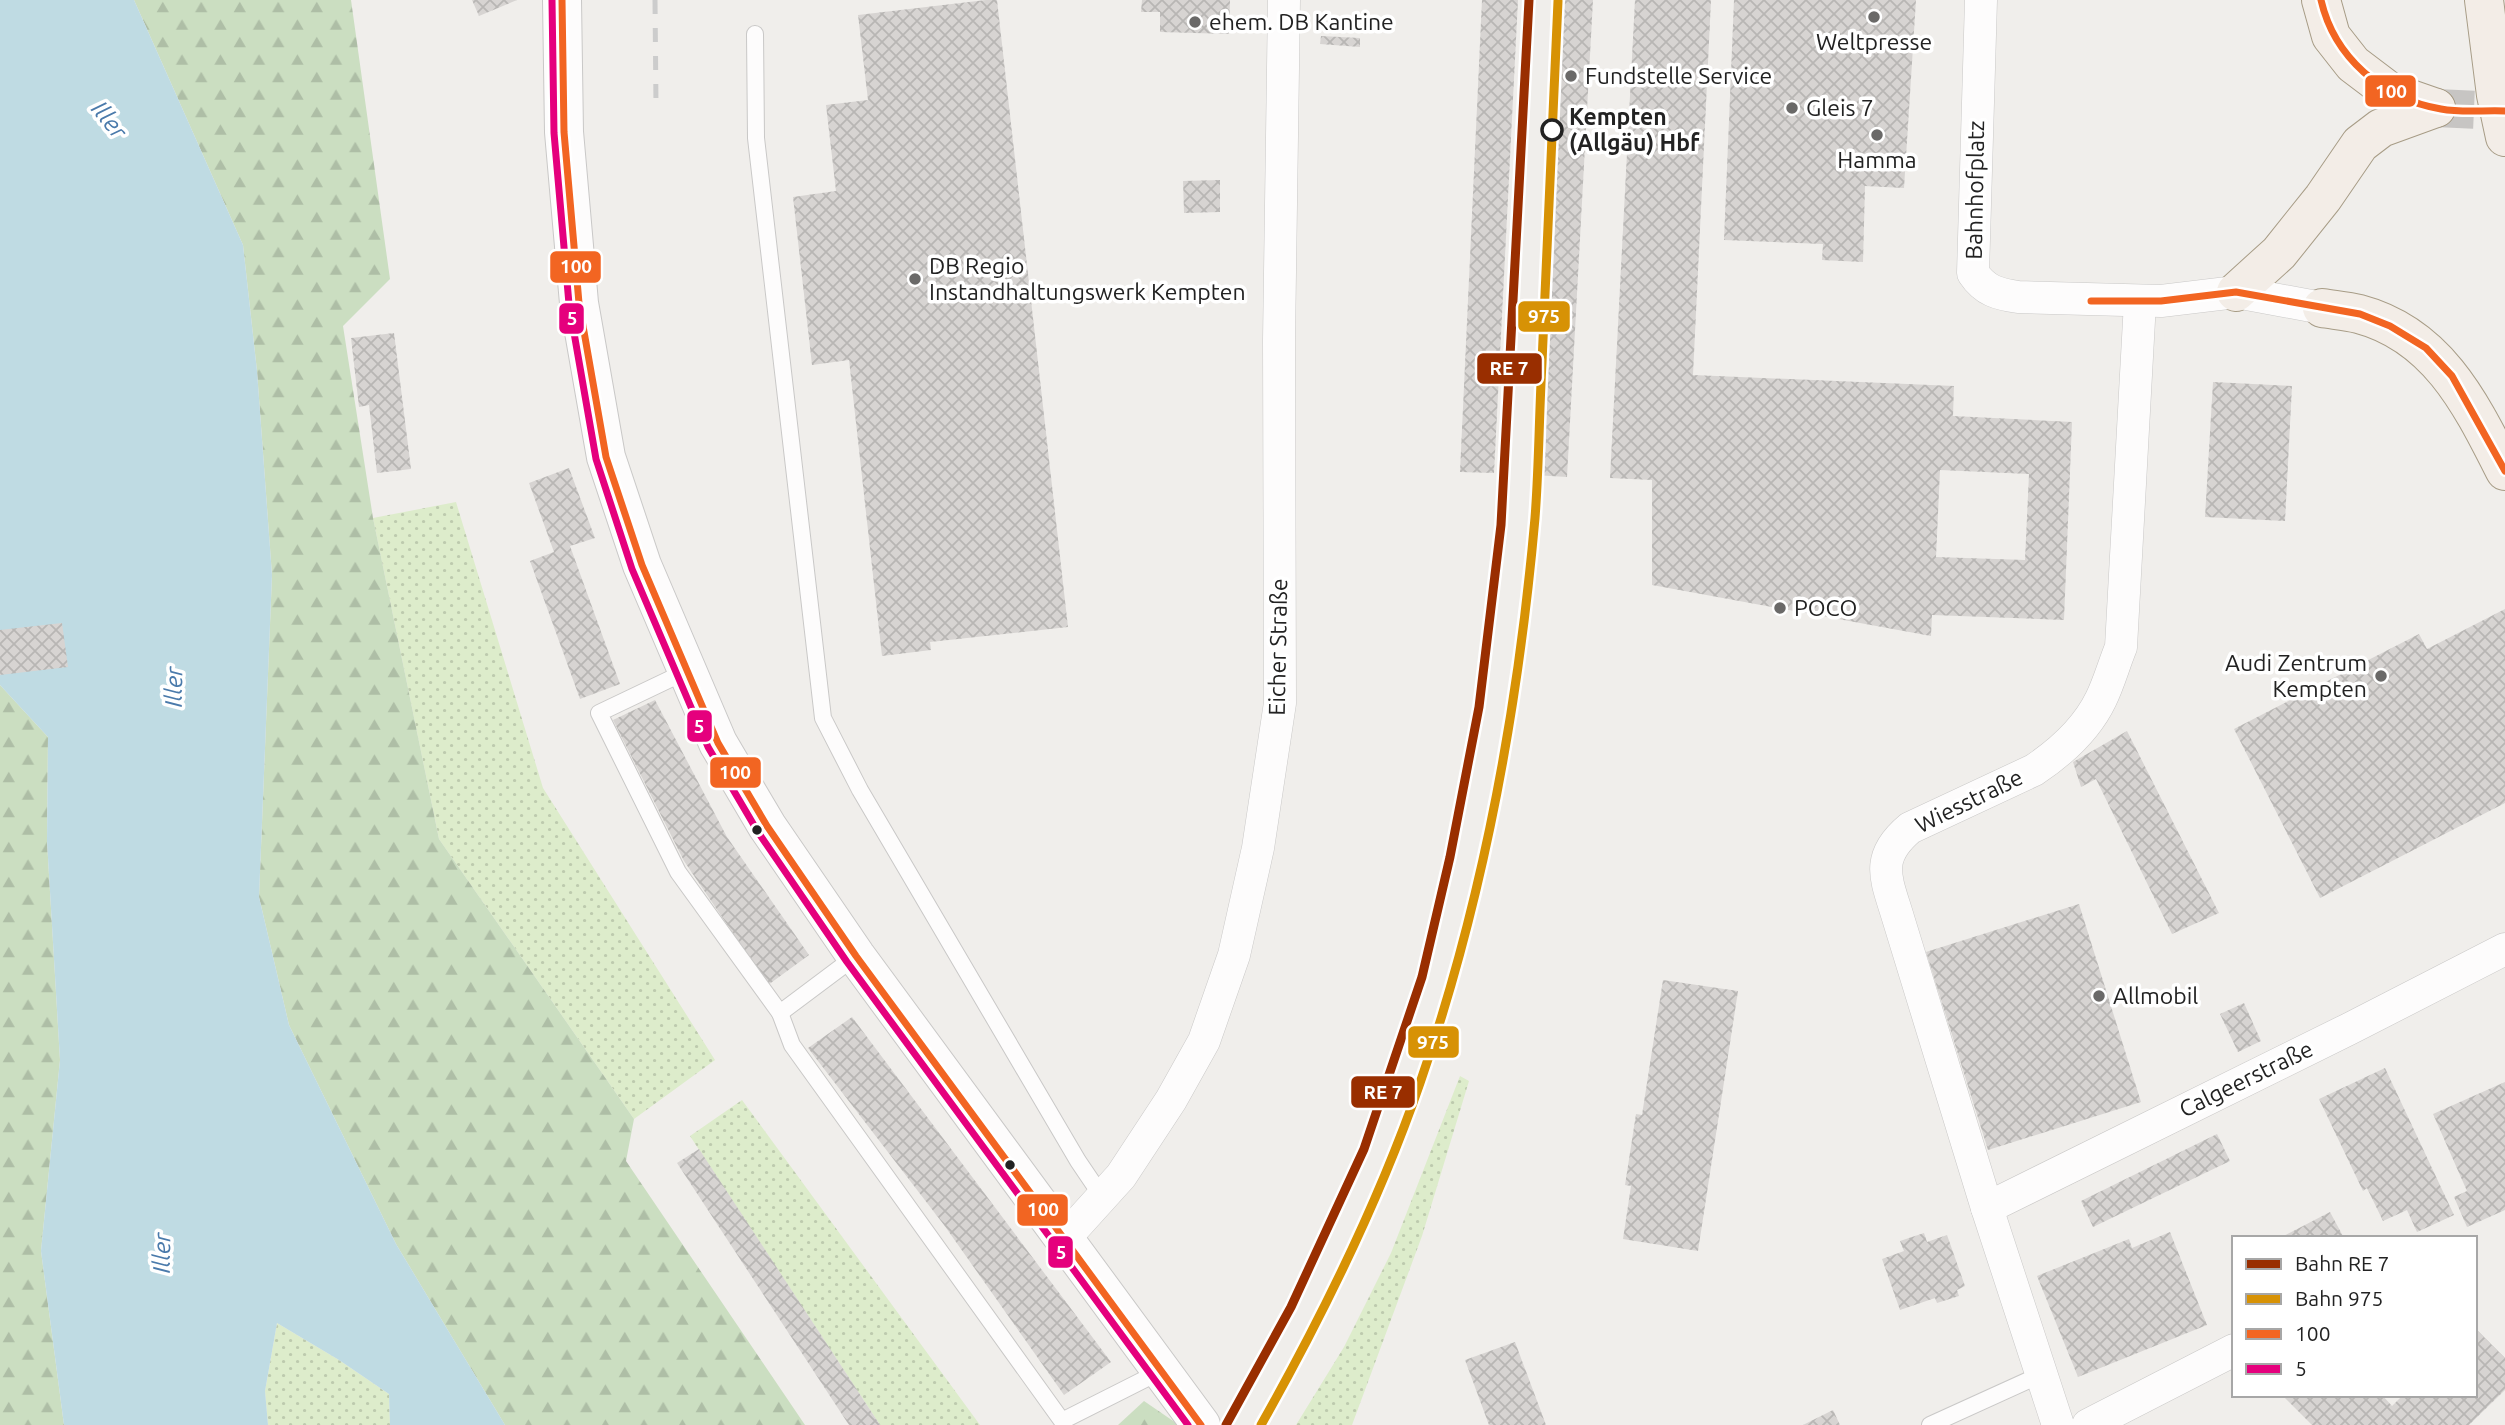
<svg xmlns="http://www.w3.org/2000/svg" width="2505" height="1425" viewBox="0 0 2505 1425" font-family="Ubuntu,sans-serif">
	<defs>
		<pattern id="grass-dots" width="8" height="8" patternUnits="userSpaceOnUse" patternTransform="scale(1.75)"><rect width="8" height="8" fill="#ddeccb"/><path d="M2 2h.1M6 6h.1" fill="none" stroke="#bdcaae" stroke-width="1.8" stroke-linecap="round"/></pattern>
		<pattern id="forest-firs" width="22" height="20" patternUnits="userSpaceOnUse" patternTransform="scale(1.75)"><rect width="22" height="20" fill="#cbdec1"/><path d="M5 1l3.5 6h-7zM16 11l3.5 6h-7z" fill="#aebea6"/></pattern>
		<pattern id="building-cross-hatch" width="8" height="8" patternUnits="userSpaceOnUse" patternTransform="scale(1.75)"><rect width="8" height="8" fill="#d7d4d2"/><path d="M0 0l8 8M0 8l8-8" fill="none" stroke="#b8b6b4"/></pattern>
	</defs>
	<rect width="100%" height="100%" fill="#f0eeeb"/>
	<g fill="url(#grass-dots)">
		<polygon points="456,502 543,788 715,1060 634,1119 439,839 373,518"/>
		<polygon points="1460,1076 1469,1081 1422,1236 1352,1425 1296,1425 1344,1347 1391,1253"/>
		<polygon points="742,1100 980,1425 880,1425 690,1136"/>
		<polygon points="277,1323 339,1360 389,1394 390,1425 268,1425 265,1391"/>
	</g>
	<g fill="url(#forest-firs)">
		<polygon points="134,0 351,0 390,279 343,326 373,518 439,839 634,1119 626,1161 805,1425 505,1425 396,1244 289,1025 259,897 272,575 257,371 243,245"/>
		<polygon points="0,685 48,737 47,841 60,1060 41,1251 64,1425 0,1425"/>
		<polygon points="1144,1401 1179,1425 1118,1425"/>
	</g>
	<polygon fill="#bfdbe3" points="0,0 134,0 243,245 257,371 272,575 259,897 289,1025 396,1244 505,1425 390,1425 389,1394 339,1360 277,1323 265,1391 268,1425 64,1425 41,1251 60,1060 47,841 48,737 0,685"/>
	<g fill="url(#building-cross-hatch)" fill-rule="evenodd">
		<polygon points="472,0 517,0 479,16"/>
		<polygon points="986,0 997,0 1068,627 930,642 931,650 882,656 849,360 812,365 793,197 836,191 826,105 868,100 858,15"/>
		<polygon points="1142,0 1230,0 1229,34 1160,32 1160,12 1141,12"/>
		<polygon points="1482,0 1518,0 1494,473 1460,472"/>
		<polygon points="1556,0 1593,0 1567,477 1534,475"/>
		<path d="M1635 0H1711L1693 375 1954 386 1953 416 2072 422 2064 620 1932 615 1931 636 1652 585V480L1610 478ZM1940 470 2029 474 2025 560 1936 557Z"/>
		<polygon points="1734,0 1916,0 1904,188 1865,186 1863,262 1822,260 1823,244 1724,240"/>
		<polygon points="1321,36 1360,38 1360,47 1320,44"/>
		<polygon points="1220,180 1220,212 1184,213 1183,181"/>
		<polygon points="394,333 411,469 377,473 369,405 359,407 351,338"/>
		<polygon points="2213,382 2292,386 2285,521 2205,517"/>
		<polygon points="569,468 595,538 570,546 620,684 580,699 530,561 554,552 529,483"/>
		<polygon points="2505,609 2505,803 2320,898 2234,729 2419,634 2427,649"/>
		<polygon points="62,623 68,667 0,675 0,630"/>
		<polygon points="655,700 727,837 809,955 768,985 684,861 613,720"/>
		<polygon points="2127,731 2219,913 2172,934 2096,779 2081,787 2073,762"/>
		<polygon points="2079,904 2141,1102 1988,1150 1926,952"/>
		<polygon points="1663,980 1738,991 1698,1251 1623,1239 1631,1186 1625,1185 1636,1114 1642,1115"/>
		<polygon points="2244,1003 2261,1041 2238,1052 2220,1014"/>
		<polygon points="852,1017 1111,1362 1064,1395 944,1225 808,1048"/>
		<polygon points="2385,1068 2454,1215 2417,1232 2407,1210 2383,1221 2367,1188 2363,1191 2319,1099"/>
		<polygon points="2505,1082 2505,1210 2467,1227 2454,1197 2467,1191 2433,1114"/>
		<polygon points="2217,1134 2230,1161 2093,1227 2081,1201"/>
		<polygon points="699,1149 880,1425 849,1425 677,1163"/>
		<polygon points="2330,1212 2344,1238 2280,1238 2303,1226"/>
		<polygon points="2170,1232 2207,1325 2078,1377 2037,1276 2129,1239 2132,1248"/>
		<polygon points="1924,1233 1927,1242 1947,1235 1965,1286 1957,1290 1959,1296 1937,1303 1935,1298 1900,1310 1882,1259 1904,1251 1900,1241"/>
		<polygon points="2475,1328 2505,1358 2505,1390 2469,1425 2312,1425 2282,1395 2382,1395 2392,1406 2403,1395 2475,1395"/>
		<polygon points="1515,1342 1546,1425 1489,1425 1465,1360"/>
		<polygon points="1833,1410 1840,1425 1803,1425"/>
	</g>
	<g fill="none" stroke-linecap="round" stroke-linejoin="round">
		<polyline stroke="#c7c5c3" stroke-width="38" stroke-dasharray="38 19" stroke-linecap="butt" points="2436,108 2505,111"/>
		<g stroke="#c9c8c7" stroke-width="18">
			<g id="service">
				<polyline points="755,34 756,138 823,718 860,790 1078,1161 1103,1198"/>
				<polyline points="687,671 599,713 678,872 780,1013 856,956"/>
				<polyline points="780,1013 792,1045 1062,1421 1163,1370"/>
				<polyline points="1930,1425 2040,1375"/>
			</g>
		</g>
		<g stroke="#c9c8c7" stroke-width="33">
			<g id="minor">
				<path d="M1981 0 1973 273C1985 291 1998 294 2018 297L2161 301 2236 292 2322 308"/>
				<polyline points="1987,1208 2349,1029 2505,949"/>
				<polyline points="1064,1239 1121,1176 1171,1100 1204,1041 1234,955 1258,848 1280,703 1279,340 1284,0"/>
				<path d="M2058 1425 1987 1208 1899 921C1887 880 1873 859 1910 828L2034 770C2061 752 2087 728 2101 699 2109 683 2114 664 2121 647L2140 302"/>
				<polyline points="2088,1425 2234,1350"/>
			</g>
		</g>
		<g stroke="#c9c8c7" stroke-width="40">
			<polyline id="tertiary" points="562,0 564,132 579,303 606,457 642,565 718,743 767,826 856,956 1201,1425"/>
		</g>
		<g stroke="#a79c86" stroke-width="40">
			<g id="primary">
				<polyline points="2321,0 2331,36 2353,64 2390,92 2436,108"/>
				<polyline points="2484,0 2496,95 2505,137"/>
				<polyline points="2236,292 2279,253 2323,198 2360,144 2381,128 2436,108"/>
				<path d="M2322 308C2334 310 2347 311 2359 314 2438 335 2471 404 2505 471"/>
			</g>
		</g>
		<use href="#service" stroke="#fdfcfc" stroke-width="16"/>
		<use href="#minor" stroke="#fdfcfc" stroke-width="32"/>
		<use href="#tertiary" stroke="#fdfcfc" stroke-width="38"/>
		<use href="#primary" stroke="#f3ede7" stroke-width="38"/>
		<polyline stroke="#ccc" stroke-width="5" stroke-dasharray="14 14" stroke-linecap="butt" points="655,0 656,106"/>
		<g stroke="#fff" stroke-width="12">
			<g id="bus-1">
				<polyline points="562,0 564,132 579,303 606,457 642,565 718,743 767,826 856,956 1201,1425"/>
				<path d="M2321 0C2334 57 2382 99 2441 109 2462 113 2484 110 2505 111"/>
				<polyline points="2091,301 2161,301 2236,292 2360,314 2390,326 2426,348 2452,376 2505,471"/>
			</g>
		</g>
		<g stroke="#fff" stroke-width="12">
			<polyline id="bus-2" points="552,0 554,133 569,304 596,459 632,569 708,747 758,832 847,962 1188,1425"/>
		</g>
		<use href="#bus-1" stroke="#f26522" stroke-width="7"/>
		<use href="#bus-2" stroke="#e5007d" stroke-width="7"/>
		<g stroke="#fff" stroke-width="14">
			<polyline id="rail-1" points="1226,1425 1291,1307 1364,1149 1422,977 1450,857 1479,707 1501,525 1529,0"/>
		</g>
		<g stroke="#fff" stroke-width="14">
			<path id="rail-2" d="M1261 1425C1323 1315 1379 1202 1420 1083 1483 901 1518 710 1535 518 1539 467 1539 415 1542 363 1547 242 1553 121 1558 1"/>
		</g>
		<use href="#rail-1" stroke="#992e00" stroke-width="9"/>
		<use href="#rail-2" stroke="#d79205" stroke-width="9"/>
	</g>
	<g fill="#6a6968" stroke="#fff" stroke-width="2.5">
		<circle cx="1874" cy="17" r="7"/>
		<circle cx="1195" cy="22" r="7"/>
		<circle cx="1571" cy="76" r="7"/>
		<circle cx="1792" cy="108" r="7"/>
		<circle cx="1877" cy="135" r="7"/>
		<circle cx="915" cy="279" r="7"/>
		<circle cx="1780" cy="608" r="7"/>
		<circle cx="2381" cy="676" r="7"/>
		<circle cx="2099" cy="996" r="7"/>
	</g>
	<circle fill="#fff" stroke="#222" stroke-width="3.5" cx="1552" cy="130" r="10"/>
	<g fill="#222" stroke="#fff" stroke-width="2.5">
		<circle cx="757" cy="830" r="6"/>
		<circle cx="1010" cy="1165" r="6"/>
	</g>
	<g text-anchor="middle" stroke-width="7" stroke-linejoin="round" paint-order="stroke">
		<g font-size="23" fill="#222" stroke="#fff" text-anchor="start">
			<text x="1209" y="30">ehem. DB Kantine</text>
			<text x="1874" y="50" text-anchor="middle">Weltpresse</text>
			<text x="1585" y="84">Fundstelle Service</text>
			<text x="1806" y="116">Gleis 7</text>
			<text x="1877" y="168" text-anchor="middle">Hamma</text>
			<text x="929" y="274">DB Regio<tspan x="929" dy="26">Instandhaltungswerk Kempten</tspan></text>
			<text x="1794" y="616">POCO</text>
			<text x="2367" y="671" text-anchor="end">Audi Zentrum<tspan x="2367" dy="26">Kempten</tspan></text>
			<text x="2113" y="1004">Allmobil</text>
		</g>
		<g font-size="23" font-weight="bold" fill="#222" stroke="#fff" text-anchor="start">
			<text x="1569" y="125">Kempten<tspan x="1569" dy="26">(Allgäu) Hbf</tspan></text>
		</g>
		<g font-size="23" fill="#222" stroke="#fff">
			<text transform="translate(1975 190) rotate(-89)" y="8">Bahnhofplatz</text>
			<text transform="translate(1278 647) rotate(-89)" y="8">Eicher Straße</text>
			<text transform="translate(1969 801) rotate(-26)" y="8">Wiesstraße</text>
			<text transform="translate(2246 1079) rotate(-26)" y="8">Calgeerstraße</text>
		</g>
		<g font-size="24" font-style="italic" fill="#4a7aab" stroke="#fff">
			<text transform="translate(109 120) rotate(51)" y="8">Iller</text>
			<text transform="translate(174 687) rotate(-89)" y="8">Iller</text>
			<text transform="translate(162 1253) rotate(-89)" y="8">Iller</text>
		</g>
	</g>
	<g stroke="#fff" stroke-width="2.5">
		<rect x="2364" y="74" width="53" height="34" rx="7" fill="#f26522"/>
		<rect x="549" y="250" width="53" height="34" rx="7" fill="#f26522"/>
		<rect x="1517" y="300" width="54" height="33" rx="7" fill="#d79205"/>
		<rect x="558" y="302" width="27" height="33" rx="7" fill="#e5007d"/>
		<rect x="1476" y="352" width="67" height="33" rx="7" fill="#992e00"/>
		<rect x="686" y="709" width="27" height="34" rx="7" fill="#e5007d"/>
		<rect x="709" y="756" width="53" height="33" rx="7" fill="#f26522"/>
		<rect x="1407" y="1025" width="53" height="34" rx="7" fill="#d79205"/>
		<rect x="1350" y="1075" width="66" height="34" rx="7" fill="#992e00"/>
		<rect x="1016" y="1193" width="53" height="34" rx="7" fill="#f26522"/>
		<rect x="1047" y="1235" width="27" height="34" rx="7" fill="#e5007d"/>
	</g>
	<g font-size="19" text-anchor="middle" font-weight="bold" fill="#fff">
		<text x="2391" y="98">100</text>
		<text x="576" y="273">100</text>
		<text x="1544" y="323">975</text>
		<text x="572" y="325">5</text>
		<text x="1509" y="375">RE 7</text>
		<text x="699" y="733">5</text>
		<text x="735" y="779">100</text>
		<text x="1433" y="1049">975</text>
		<text x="1383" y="1099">RE 7</text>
		<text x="1043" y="1216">100</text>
		<text x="1061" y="1259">5</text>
	</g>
	<rect x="2232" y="1236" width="245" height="161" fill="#ffffff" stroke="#a7a7a7" stroke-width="2"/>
	<rect x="2246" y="1259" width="35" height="10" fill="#992e00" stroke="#a7a7a7" stroke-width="2"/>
	<text x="2295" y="1271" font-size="21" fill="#222222">Bahn RE 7</text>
	<rect x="2246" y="1294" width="35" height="10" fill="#d79205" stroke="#a7a7a7" stroke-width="2"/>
	<text x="2295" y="1306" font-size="21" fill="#222222">Bahn 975</text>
	<rect x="2246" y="1329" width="35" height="10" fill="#f26522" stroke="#a7a7a7" stroke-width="2"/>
	<text x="2295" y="1341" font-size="21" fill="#222222">100</text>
	<rect x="2246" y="1364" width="35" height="10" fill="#e5007d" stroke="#a7a7a7" stroke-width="2"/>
	<text x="2295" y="1376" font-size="21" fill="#222222">5</text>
</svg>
